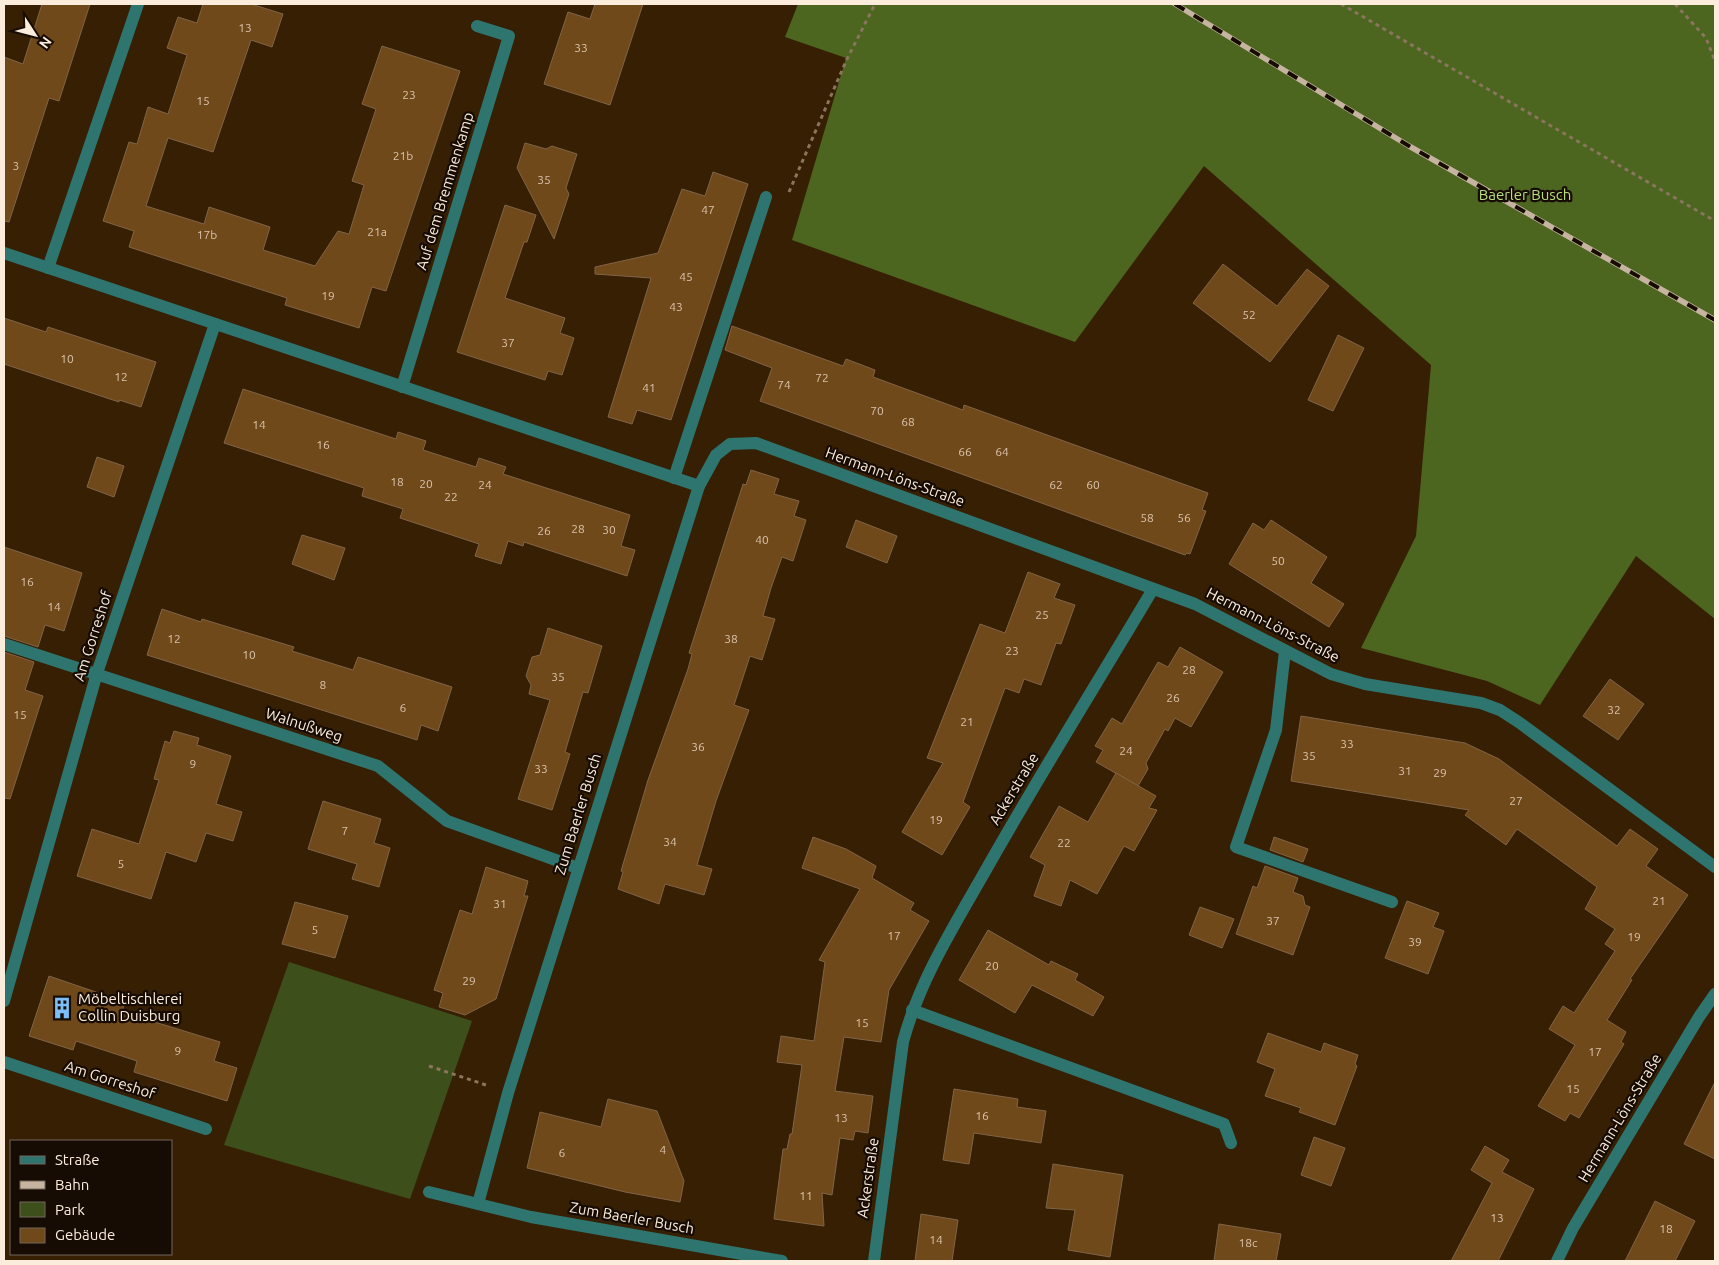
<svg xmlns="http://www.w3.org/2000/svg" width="1719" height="1265" viewBox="0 0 1719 1265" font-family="Ubuntu,sans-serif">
	<rect width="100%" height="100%" fill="#371f03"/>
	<polygon fill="#3d501b" points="289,962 472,1021 410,1199 224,1145"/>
	<polygon fill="#4c651f" points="798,4 1715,4 1715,619 1636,556 1540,705 1487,681 1361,648 1416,536 1431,365 1204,166 1075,342 792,240 846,58 785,37"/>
	<g fill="#70491b" stroke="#806447">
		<polygon points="42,4 90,4 59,101 49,98 9,222 4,221 4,57 23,64"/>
		<polygon points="203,4 251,4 283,14 272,47 251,40 213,152 168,138 146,206 204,224 209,207 270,227 263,250 315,266 338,231 349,234 364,185 352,181 376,109 362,104 382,46 460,71 386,291 372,287 359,328 285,305 287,298 129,247 134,231 103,221 129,142 137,144 148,107 168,114 187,55 167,48 178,17 197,23"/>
		<polygon points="595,4 643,4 610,105 544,84 568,12 590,19"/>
		<polygon points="525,143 546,149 552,146 577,154 566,188 569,194 554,239 517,168"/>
		<polygon points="713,172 748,184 671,420 637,410 632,424 608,417 651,278 595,274 595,267 658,253 682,189 705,196"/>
		<polygon points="505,205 536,215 527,242 524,242 505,298 565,318 560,333 574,338 562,375 548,371 545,380 457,352"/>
		<polygon points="1223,264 1277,306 1307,269 1329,286 1270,362 1193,303"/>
		<polygon points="4,318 46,332 48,327 156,362 141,407 119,400 119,402 4,364"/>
		<polygon points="732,326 843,366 846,359 875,370 873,377 963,410 964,405 1208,493 1202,510 1206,511 1190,554 1187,553 1185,555 760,401 772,368 725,350"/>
		<polygon points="1338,335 1364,348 1333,411 1308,400"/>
		<polygon points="243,389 396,439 398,432 426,441 423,450 476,467 479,458 506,467 503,474 630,515 621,546 635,550 627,576 524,542 523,546 508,541 501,564 475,556 479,544 400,518 403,509 362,496 364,488 224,443"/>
		<polygon points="97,457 124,466 114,497 87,487"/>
		<polygon points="751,470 779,479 774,494 799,501 794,516 806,520 793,561 782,557 771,588 763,616 775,619 762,660 750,656 734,705 749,710 716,801 697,865 712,869 704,895 665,884 659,904 618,889 623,872 621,871 648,780 688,669 692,654 689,653 743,484 746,485"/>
		<polygon points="856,520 897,536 887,563 846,547"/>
		<polygon points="1271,520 1327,557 1311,583 1344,604 1329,627 1229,564 1253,523 1264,530"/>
		<polygon points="302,535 345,548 334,580 292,564"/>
		<polygon points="4,547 82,573 64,631 45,625 38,647 4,636"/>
		<polygon points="1028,572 1060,584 1054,598 1075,605 1061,644 1056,643 1041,685 1024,679 1019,693 1005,688 963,802 970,807 942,855 902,832 943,763 927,758 980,624 1005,633"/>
		<polygon points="162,609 201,622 202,619 294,647 292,651 353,670 358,657 452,687 438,731 421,725 417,740 147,655"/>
		<polygon points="548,628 602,646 588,693 583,692 565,752 570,754 552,810 518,799 550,700 529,694 531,685 526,676 532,657 540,655"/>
		<polygon points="1180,647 1223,672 1191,727 1175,718 1168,731 1165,729 1146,763 1148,769 1138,786 1096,762 1103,750 1095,746 1112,718 1122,724 1158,662 1168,667"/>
		<polygon points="4,652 34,662 25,690 43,696 10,799 4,798"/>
		<polygon points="1610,679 1644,704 1618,740 1583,716"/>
		<polygon points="1301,716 1465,743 1499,759 1617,846 1630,829 1658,849 1646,866 1688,895 1630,979 1632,980 1607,1020 1626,1032 1621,1042 1624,1044 1579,1118 1570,1113 1565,1121 1538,1106 1575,1045 1549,1029 1563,1006 1574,1013 1615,951 1605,944 1615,929 1585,909 1597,887 1517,829 1506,845 1465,815 1469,810 1291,781"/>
		<polygon points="174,731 199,738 197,745 231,756 216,804 242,812 233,841 206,833 196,862 166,852 151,899 77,876 92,829 139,844 159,780 154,779 165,741 170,743"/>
		<polygon points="1116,773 1156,796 1149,808 1157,810 1134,851 1124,846 1097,894 1070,880 1061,906 1034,896 1045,865 1030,857 1059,806 1088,822"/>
		<polygon points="323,801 381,819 374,843 390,848 379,887 352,879 357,864 308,849"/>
		<polygon points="813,837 846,849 876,866 872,878 914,903 910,910 929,921 889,990 881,1042 844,1037 835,1091 873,1096 868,1133 855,1131 853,1140 840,1138 832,1195 822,1193 824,1226 774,1219 783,1149 787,1149 790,1134 792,1134 802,1065 777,1062 781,1036 814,1041 825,962 819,960 860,889 802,868"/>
		<polygon points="1274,837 1308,849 1303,862 1270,850"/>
		<polygon points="1265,866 1298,878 1293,892 1303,896 1305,905 1310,907 1293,955 1236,934 1253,886 1257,888"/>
		<polygon points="486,867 528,881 524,896 528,896 496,999 465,1015 439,1007 443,993 434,990 460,910 472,914"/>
		<polygon points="1407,901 1439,913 1433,927 1444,931 1428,974 1385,958"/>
		<polygon points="295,902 348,916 335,958 282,944"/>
		<polygon points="1200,907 1234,919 1222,948 1189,935"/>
		<polygon points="988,930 1049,965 1051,961 1078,974 1075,980 1104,997 1093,1016 1032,985 1015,1013 959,980"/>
		<polygon points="49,976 125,1002 122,1012 220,1042 214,1061 237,1068 227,1101 134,1072 137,1061 76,1041 73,1050 29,1036"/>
		<polygon points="1268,1033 1321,1052 1324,1043 1358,1055 1355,1064 1357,1066 1335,1125 1299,1112 1301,1108 1265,1096 1275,1069 1257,1062"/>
		<polygon points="1715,1082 1715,1159 1684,1144"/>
		<polygon points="954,1089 1018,1099 1017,1107 1046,1111 1041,1143 974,1133 969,1164 943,1160"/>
		<polygon points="608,1099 657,1111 684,1181 680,1202 625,1192 527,1168 540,1112 601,1127"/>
		<polygon points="1314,1137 1345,1148 1331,1186 1301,1175"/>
		<polygon points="1485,1146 1509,1160 1502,1172 1534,1189 1498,1261 1451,1261 1492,1183 1471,1170"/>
		<polygon points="1053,1164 1123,1175 1110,1257 1068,1250 1075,1210 1046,1208"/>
		<polygon points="1655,1201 1695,1221 1675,1261 1625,1261"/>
		<polygon points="921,1214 958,1220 952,1261 915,1261"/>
		<polygon points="1219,1224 1281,1234 1276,1261 1214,1261"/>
	</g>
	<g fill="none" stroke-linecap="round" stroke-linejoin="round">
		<g stroke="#8a755e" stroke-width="3" stroke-dasharray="4 4" stroke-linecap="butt">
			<polyline points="1341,4 1715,221"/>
			<polyline points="1675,4 1706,38 1715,61"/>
			<polyline points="789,192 847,59 875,4"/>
			<polyline points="429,1066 486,1085"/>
		</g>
		<g stroke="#2d756e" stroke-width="12">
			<polyline points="674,478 766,197"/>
			<polyline points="1285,651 1276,730 1236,847 1392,902"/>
		</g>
		<g stroke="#2d756e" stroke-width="12">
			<polyline points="4,253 699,486"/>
			<polyline points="48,268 138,4"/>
			<polyline points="402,387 509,36 477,26"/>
			<polyline points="4,644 378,766 447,821 578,868"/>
			<polyline points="4,1001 97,673 215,324"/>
			<polyline points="912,1010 1224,1124 1231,1143"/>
			<polyline points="4,1062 206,1129"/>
			<polyline points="429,1192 531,1217 782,1261"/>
			<polyline points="478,1204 508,1093 699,486 716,455 730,444 756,443 1195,604 1331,674 1365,684 1481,703 1500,710 1520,723 1715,867"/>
			<path d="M874 1261 903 1042C919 982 952 929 983 875 1037 779 1096 685 1153 589"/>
			<polyline points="1557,1261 1573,1228 1699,1017 1715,994"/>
		</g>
		<g stroke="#c6b4a1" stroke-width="5.5">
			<polyline id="rail" points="1175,4 1409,146 1715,320"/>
		</g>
		<use href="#rail" stroke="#160c03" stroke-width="4" stroke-dasharray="11" stroke-linecap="butt"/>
	</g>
	<defs>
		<g id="building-bare" transform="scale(1.725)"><path d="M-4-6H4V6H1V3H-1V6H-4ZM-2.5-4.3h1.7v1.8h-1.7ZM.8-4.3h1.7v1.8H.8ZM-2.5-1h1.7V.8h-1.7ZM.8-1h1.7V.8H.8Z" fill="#7cbef9" stroke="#160c03" stroke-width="2.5" paint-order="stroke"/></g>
	</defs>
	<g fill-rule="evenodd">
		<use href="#building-bare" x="62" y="1008"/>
	</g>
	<g text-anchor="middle" stroke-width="4.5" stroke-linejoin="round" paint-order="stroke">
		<g font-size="12" fill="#d9c3ac">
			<text x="245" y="32">13</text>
			<text x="581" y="52">33</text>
			<text x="409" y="99">23</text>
			<text x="203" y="105">15</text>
			<text x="403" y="160">21b</text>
			<text x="16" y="170">3</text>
			<text x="544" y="184">35</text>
			<text x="708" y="214">47</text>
			<text x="377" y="236">21a</text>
			<text x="207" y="239">17b</text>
			<text x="686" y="281">45</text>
			<text x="328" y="300">19</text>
			<text x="676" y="311">43</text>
			<text x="1249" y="319">52</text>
			<text x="508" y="347">37</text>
			<text x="67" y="363">10</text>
			<text x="121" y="381">12</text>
			<text x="822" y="382">72</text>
			<text x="784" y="389">74</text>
			<text x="649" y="392">41</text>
			<text x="877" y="415">70</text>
			<text x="908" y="426">68</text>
			<text x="259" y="429">14</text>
			<text x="323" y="449">16</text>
			<text x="965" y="456">66</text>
			<text x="1002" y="456">64</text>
			<text x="397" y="486">18</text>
			<text x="426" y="488">20</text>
			<text x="485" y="489">24</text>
			<text x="1056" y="489">62</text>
			<text x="1093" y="489">60</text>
			<text x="451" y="501">22</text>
			<text x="1147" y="522">58</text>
			<text x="1184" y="522">56</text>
			<text x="578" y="533">28</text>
			<text x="609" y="534">30</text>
			<text x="544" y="535">26</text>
			<text x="762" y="544">40</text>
			<text x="1278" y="565">50</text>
			<text x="27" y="586">16</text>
			<text x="54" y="611">14</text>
			<text x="1042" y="619">25</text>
			<text x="174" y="643">12</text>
			<text x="731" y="643">38</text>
			<text x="1012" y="655">23</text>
			<text x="249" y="659">10</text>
			<text x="1189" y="674">28</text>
			<text x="558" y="681">35</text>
			<text x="323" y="689">8</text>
			<text x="1173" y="702">26</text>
			<text x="403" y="712">6</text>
			<text x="1614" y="714">32</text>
			<text x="20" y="719">15</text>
			<text x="967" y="726">21</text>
			<text x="1347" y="748">33</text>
			<text x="698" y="751">36</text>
			<text x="1126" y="755">24</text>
			<text x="1309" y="760">35</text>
			<text x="193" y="768">9</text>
			<text x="541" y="773">33</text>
			<text x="1405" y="775">31</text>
			<text x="1440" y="777">29</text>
			<text x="1516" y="805">27</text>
			<text x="936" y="824">19</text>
			<text x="345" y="835">7</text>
			<text x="670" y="846">34</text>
			<text x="1064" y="847">22</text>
			<text x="121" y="868">5</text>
			<text x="1659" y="905">21</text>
			<text x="500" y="908">31</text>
			<text x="1273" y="925">37</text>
			<text x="315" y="934">5</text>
			<text x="894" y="940">17</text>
			<text x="1634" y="941">19</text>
			<text x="1415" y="946">39</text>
			<text x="992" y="970">20</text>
			<text x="469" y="985">29</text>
			<text x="862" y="1027">15</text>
			<text x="178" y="1055">9</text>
			<text x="1595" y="1056">17</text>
			<text x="1573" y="1093">15</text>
			<text x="982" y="1120">16</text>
			<text x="841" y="1122">13</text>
			<text x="663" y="1154">4</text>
			<text x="562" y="1157">6</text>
			<text x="806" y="1200">11</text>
			<text x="1497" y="1222">13</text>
			<text x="1666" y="1233">18</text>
			<text x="936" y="1244">14</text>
			<text x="1248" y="1247">18c</text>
		</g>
		<g font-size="15" fill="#fcecdc" stroke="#160c03">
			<text transform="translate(445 191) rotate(-73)" y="5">Auf dem Bremmenkamp</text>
			<text transform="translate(895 477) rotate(20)" y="5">Hermann-Löns-Straße</text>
			<text transform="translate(1273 625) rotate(27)" y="5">Hermann-Löns-Straße</text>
			<text transform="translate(93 636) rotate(-72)" y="5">Am Gorreshof</text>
			<text transform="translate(304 725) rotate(18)" y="5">Walnußweg</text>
			<text transform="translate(1014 789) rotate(-59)" y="5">Ackerstraße</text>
			<text transform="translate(578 814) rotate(-73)" y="5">Zum Baerler Busch</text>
			<text transform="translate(110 1080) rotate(18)" y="5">Am Gorreshof</text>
			<text transform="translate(1620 1118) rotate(-59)" y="5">Hermann-Löns-Straße</text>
			<text transform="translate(868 1178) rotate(-82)" y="5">Ackerstraße</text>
			<text transform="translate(632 1218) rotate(10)" y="5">Zum Baerler Busch</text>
		</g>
		<g font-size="15" fill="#b8df7f" stroke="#160c03">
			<text x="1525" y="200">Baerler Busch</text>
		</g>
		<g font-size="15" fill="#fcecdc" stroke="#160c03" text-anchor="start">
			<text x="78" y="1004">Möbeltischlerei<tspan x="78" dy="17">Collin Duisburg</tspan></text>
		</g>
	</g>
	<rect width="1719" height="1265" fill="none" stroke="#fcecdc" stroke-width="10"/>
	<rect x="10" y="1140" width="162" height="115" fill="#160c03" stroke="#72665a"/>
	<rect x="20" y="1156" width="25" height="8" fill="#2d756e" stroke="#72665a"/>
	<text x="55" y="1165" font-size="15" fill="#fcecdc">Straße</text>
	<rect x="20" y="1181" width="25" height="8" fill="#c6b4a1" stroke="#72665a"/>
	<text x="55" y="1190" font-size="15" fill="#fcecdc">Bahn</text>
	<rect x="20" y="1202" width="25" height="15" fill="#3d501b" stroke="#72665a"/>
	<text x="55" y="1215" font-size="15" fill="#fcecdc">Park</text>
	<rect x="20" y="1228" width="25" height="15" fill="#70491b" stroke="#72665a"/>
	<text x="55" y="1240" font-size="15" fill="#fcecdc">Gebäude</text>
	<g transform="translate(35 35) rotate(126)" stroke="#160c03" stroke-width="4" paint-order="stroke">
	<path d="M0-4L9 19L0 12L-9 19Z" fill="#fcecdc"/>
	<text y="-8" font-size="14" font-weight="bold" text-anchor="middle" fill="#fcecdc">N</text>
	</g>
</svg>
